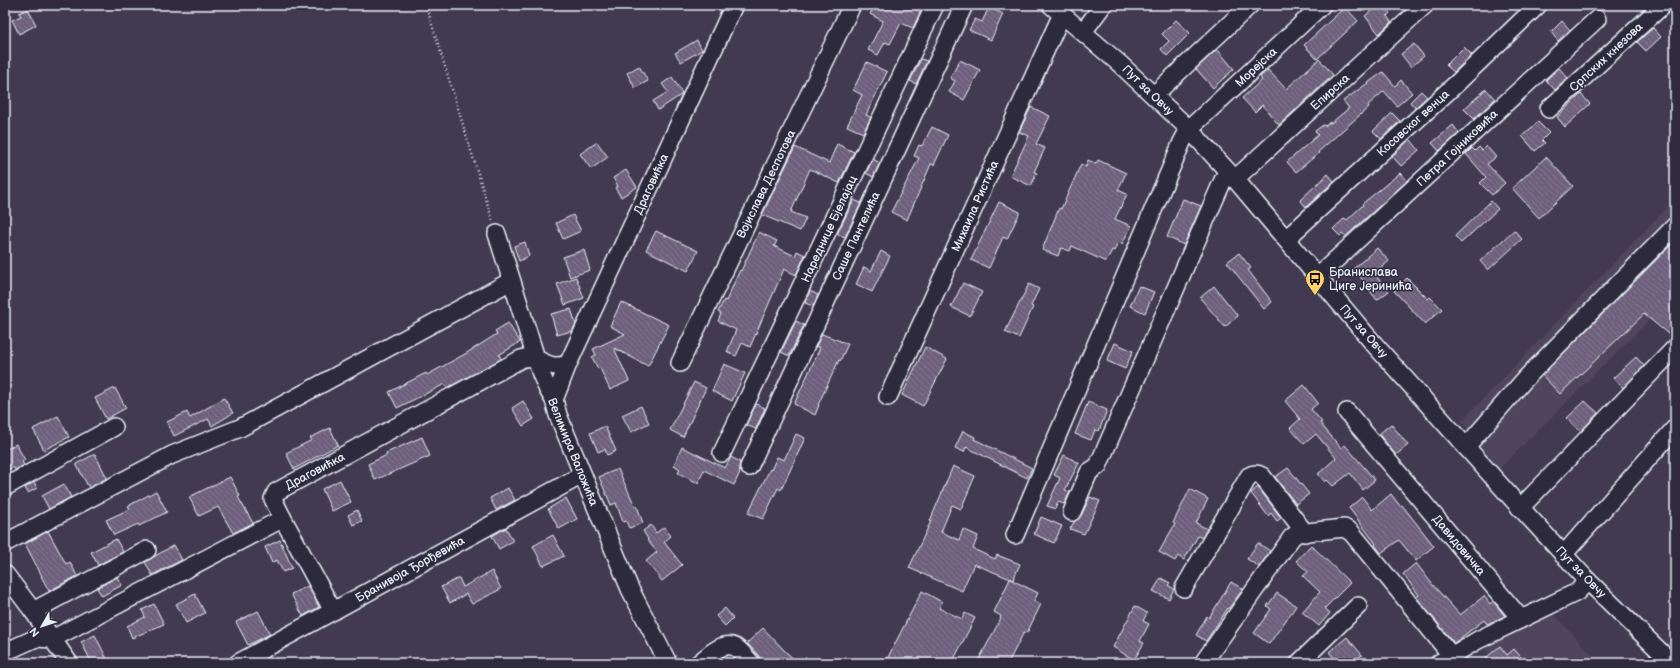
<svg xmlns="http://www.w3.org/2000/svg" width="1680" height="668" viewBox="0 0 1680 668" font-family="'Balsamiq Sans',sans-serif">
	<defs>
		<pattern id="building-back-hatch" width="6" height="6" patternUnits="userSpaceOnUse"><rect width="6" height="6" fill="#6e607c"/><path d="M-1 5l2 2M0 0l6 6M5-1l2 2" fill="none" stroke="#83778f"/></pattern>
	</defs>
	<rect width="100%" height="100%" fill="#423a50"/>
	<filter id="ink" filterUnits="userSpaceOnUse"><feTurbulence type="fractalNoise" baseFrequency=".025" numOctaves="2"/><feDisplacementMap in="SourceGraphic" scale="8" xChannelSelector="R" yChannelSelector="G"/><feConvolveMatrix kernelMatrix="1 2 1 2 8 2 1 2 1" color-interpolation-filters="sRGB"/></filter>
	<g filter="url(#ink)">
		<g fill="#4f455d">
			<polygon points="1675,199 1675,295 1498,470 1462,421"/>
			<polygon points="1552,612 1600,663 1498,663 1483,646"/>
		</g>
		<g fill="url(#building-back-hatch)" stroke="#e8f1f8">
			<polygon points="875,5 916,5 922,8 913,28 901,23 890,44 885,42 878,55 868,50 883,21 870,14"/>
			<polygon points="1378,5 1384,5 1390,13 1387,16 1391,22 1379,34 1365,16"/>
			<polygon points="989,7 1003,14 991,40 969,30 975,19 982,22"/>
			<polygon points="1345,7 1358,21 1317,59 1304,45"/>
			<polygon points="28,9 36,25 19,34 12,20 21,16 19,13"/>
			<polygon points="1176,20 1190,33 1167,56 1161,49 1169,41 1162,34"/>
			<polygon points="1562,21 1570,30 1558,41 1551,32"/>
			<polygon points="1653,28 1661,37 1646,51 1637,42"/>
			<polygon points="697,40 702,50 681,62 675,53"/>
			<polygon points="1414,44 1424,56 1411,67 1401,54"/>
			<polygon points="1464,47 1472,55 1454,72 1446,65"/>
			<polygon points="1217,49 1234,69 1213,88 1196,69"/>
			<polygon points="921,59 927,61 916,84 910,81"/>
			<polygon points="1319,59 1333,75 1279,125 1262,105 1255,112 1242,98 1262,80 1260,77 1268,70 1286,89"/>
			<polygon points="960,60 980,70 964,100 949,92 955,81 950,78"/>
			<polygon points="867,62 887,72 866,115 871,117 863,133 847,126 862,95 853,90"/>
			<polygon points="639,66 648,81 635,88 627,73"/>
			<polygon points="1559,68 1568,78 1555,90 1546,80"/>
			<polygon points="1383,72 1395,86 1401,80 1412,93 1397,106 1384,91 1368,105 1369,107 1318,152 1319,153 1296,172 1287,162 1318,135 1315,131 1323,125 1325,126 1330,122 1331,123 1349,108 1343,101"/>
			<polygon points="672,77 682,93 681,95 658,110 653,101 668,92 662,84"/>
			<polygon points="1486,89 1495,99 1474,119 1464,109"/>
			<polygon points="1421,91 1427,97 1415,108 1410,102"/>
			<polygon points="1581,94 1590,104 1565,127 1557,117"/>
			<polygon points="1031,107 1050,116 1036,144 1045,148 1034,172 1037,173 1031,186 1010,176 1029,136 1019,132"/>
			<polygon points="1392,113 1400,121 1381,139 1373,131"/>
			<polygon points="1538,122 1549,133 1542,140 1545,143 1535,151 1522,136"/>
			<polygon points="1453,125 1459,133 1439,151 1432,143"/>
			<polygon points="932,127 948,135 934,165 931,164 907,220 891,212 919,158 914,156 919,145 922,146"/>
			<polygon points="1410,139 1419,150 1401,166 1392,156"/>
			<polygon points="597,142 608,157 591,169 580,154"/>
			<polygon points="837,144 854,152 839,183 810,169 791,212 806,218 800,231 762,215 795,147 829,163"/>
			<polygon points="1486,146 1496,157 1487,164 1505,183 1492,195 1480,183 1486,177 1466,154 1472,148 1475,151 1479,147 1482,150"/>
			<polygon points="1546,157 1573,186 1539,218 1512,188"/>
			<polygon points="873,159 880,163 873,177 866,173"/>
			<polygon points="1088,160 1096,164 1098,160 1126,173 1118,190 1127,194 1115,219 1131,226 1122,244 1118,242 1114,251 1112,250 1106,262 1072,246 1070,251 1061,248 1058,256 1042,250 1059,208 1061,209 1081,164 1086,167"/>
			<polygon points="626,170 637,187 621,197 615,188 618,186 613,178"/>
			<polygon points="1400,173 1407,181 1345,237 1342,234 1340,236 1333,229 1345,218 1347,220 1363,205 1362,204"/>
			<polygon points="1328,174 1334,181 1306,207 1300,200"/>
			<polygon points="1183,199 1201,206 1184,245 1167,237"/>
			<polygon points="854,200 861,203 845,237 837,234"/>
			<polygon points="1491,201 1498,209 1461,243 1455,236"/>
			<polygon points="999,202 1020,212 1007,239 1003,237 989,268 971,260"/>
			<polygon points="573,215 581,231 563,239 556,223"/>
			<polygon points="1514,230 1522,239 1488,270 1480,261"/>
			<polygon points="656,231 698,251 688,271 646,250"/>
			<polygon points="759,232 777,241 774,246 795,256 797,251 805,255 796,275 784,269 750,347 742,343 736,356 727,352 736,330 718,321 721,314 718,312 724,300 726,301 740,270 741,271"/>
			<polygon points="1675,241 1675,338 1673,338 1644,314 1560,394 1542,375"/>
			<polygon points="525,242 529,256 519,261 514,246"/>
			<polygon points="1377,248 1389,261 1374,274 1389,291 1377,300 1370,291 1371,289 1353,269"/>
			<polygon points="584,250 590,270 570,277 563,257"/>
			<polygon points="881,251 890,256 872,292 856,284 864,267 871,271"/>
			<polygon points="1239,253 1251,268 1248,270 1272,302 1264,309 1227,262"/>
			<polygon points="576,277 584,298 565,305 557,284"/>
			<polygon points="1407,278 1428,299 1430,297 1442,309 1425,324 1394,291"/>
			<polygon points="963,283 982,292 970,316 951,307"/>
			<polygon points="1029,284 1039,289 1031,306 1033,307 1019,338 1005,332"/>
			<polygon points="1139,286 1154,292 1145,313 1130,306"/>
			<polygon points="1214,286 1238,316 1225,327 1200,298"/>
			<polygon points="810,291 818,295 813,306 805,303"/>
			<polygon points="621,302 669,325 648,366 614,348 629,381 610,390 600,368 598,369 592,357 596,355 593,349 625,334 610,326"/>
			<polygon points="571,309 576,324 572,331 557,335 551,314"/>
			<polygon points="796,321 804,325 789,356 781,352"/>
			<polygon points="508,323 520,342 499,355 501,359 447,388 445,384 397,408 389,392 426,373 427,375 465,354 497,334 495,331"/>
			<polygon points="822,334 848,344 840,361 839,360 818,405 819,405 815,415 794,404 820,348 816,346"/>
			<polygon points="1115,343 1133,351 1125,369 1107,361"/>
			<polygon points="925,347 947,359 923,406 902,395"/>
			<polygon points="1636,357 1644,366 1623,388 1613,378"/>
			<polygon points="724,364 745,373 732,401 712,391"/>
			<polygon points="694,382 706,388 683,437 670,430"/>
			<polygon points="1304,385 1318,403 1311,409 1322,422 1320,423 1341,448 1345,445 1375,480 1363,490 1350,473 1333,486 1327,480 1325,482 1318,474 1336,458 1316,434 1304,444 1290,428 1300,419 1285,401"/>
			<polygon points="115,388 126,408 106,419 95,398"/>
			<polygon points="224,398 233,413 212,426 208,419 174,436 167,422 187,412 190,418"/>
			<polygon points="523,401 534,419 523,426 512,408"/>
			<polygon points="1585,401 1598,413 1580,432 1567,418"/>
			<polygon points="1088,402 1107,410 1099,431 1095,430 1091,440 1075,434"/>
			<polygon points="756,404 765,408 756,429 746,425"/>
			<polygon points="641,406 649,423 631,432 622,415"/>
			<polygon points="58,416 69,437 44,450 33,429"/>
			<polygon points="1391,424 1408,445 1396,455 1379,434"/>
			<polygon points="605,426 616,451 607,455 605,449 598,452 590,433"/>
			<polygon points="330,428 338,445 294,469 286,453 312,440 310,438"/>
			<polygon points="963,431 975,437 974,439 1032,468 1027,478 966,447 964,452 955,448"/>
			<polygon points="796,434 805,438 781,490 778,488 763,519 748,513 770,469 771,470 777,457 784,460"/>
			<polygon points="422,437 430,456 375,480 368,464 387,455 386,453"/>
			<polygon points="16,444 25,460 22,462 24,465 15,470 13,467 5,471 5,450"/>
			<polygon points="682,447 725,468 731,457 740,462 739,467 740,472 734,485 704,470 698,483 678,473 680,469 674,465"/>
			<polygon points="95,454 107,478 89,488 76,464"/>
			<polygon points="1064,455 1079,463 1065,490 1070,492 1064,504 1058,502 1055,509 1047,506 1060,478 1054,475"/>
			<polygon points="953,466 975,476 961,509 952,505 941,532 959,540 963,529 978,536 973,549 995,559 997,555 1020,564 1013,580 974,564 962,591 909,568 931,521 930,521"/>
			<polygon points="1288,468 1309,494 1296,504 1275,477"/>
			<polygon points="618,469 635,506 637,506 643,523 629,528 626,521 623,522 616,503 611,505 599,477"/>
			<polygon points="230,477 240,496 238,497 253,523 233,533 218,507 199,516 189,497"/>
			<polygon points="340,480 351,502 332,511 322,489"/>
			<polygon points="34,482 37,488 28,493 25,488"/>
			<polygon points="64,484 71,497 49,509 42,496"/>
			<polygon points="1258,487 1281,518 1277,521 1271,513 1268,516 1251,493"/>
			<polygon points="508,488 515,500 496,510 490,498"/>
			<polygon points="1190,489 1208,499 1196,523 1207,529 1202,538 1198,536 1184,560 1178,556 1175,561 1159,552 1175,524 1173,523"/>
			<polygon points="156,491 167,512 139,526 138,524 114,535 106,520 130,509 128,506"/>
			<polygon points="1391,494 1400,506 1402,505 1434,546 1416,561 1399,540 1381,553 1375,545 1376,544 1349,508 1362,497 1372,510"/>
			<polygon points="1090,497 1100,501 1084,534 1070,529 1074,522 1081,516"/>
			<polygon points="566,498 577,519 559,529 548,509"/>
			<polygon points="357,510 362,521 353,525 348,515"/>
			<polygon points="1041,517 1062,526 1054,543 1034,534"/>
			<polygon points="651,525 656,533 664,527 671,536 664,542 682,565 662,581 646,561 657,552 647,540 648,539 643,531"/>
			<polygon points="506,528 513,541 499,549 492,536"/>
			<polygon points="48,531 66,564 70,562 77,576 49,591 41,576 42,576 25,544"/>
			<polygon points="553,535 564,556 543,566 533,546"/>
			<polygon points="116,539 123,552 98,565 91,552"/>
			<polygon points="280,540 292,568 283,572 277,560 272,563 265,547"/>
			<polygon points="1258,543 1270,551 1259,567 1247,559"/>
			<polygon points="174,545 182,560 152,575 145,562"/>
			<polygon points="1311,545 1350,583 1325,608 1330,613 1319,626 1302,612 1320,592 1303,576 1308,572 1296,561"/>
			<polygon points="1416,563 1432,584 1460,615 1484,596 1490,604 1493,601 1505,616 1487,624 1484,620 1454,643 1416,597 1419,595 1403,574"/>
			<polygon points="492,571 501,589 472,604 466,594 450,603 441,587 459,578 463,587"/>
			<polygon points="117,577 122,585 102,596 97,588"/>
			<polygon points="1161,578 1170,583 1168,585 1174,589 1169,599 1153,591"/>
			<polygon points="1010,579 1038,593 1034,601 1041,604 1027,633 1024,632 1008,663 977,663 1000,620 1001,616 994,612"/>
			<polygon points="1231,582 1243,589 1229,608 1228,608 1206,641 1196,635 1207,616 1209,618"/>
			<polygon points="308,586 319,607 303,616 291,594"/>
			<polygon points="922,591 942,602 939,608 962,619 965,613 975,618 952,663 885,663"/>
			<polygon points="1277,593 1296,606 1269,644 1254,633 1271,609 1267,606"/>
			<polygon points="195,594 205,613 186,623 176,604"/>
			<polygon points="154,604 164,624 132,638 127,626 145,617 142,610"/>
			<polygon points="1135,606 1147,613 1143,621 1149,624 1140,641 1144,643 1134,660 1113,647"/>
			<polygon points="725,608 733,618 725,626 716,616"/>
			<polygon points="258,611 270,634 248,645 236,622"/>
			<polygon points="763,628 785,651 798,663 761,663 759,656 747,643"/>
			<polygon points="95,635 109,663 92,663 81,642"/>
			<polygon points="1347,637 1362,655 1351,663 1338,663 1329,652"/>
			<polygon points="1500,646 1507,655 1514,649 1526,663 1480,663"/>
		</g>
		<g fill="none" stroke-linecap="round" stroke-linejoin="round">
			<g stroke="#e8f1f8" stroke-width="20">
				<g id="minor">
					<polyline points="1051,5 1120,64 1189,129 1235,179 1374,344 1517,504 1588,581 1672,663"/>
					<polyline points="1083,32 1103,5"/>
					<polyline points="1154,95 1250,5"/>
					<polyline points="1549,109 1663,5"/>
					<polyline points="1235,179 1425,5"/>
					<polyline points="497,234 541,374 548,390 554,400 558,415 630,589 668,663"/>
					<polyline points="1286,239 1456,84 1538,5"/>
					<polyline points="1317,277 1597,19"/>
					<polyline points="680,363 852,5"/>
					<polyline points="888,397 1062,14"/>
					<polyline points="554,400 568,364 734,5"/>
					<polyline points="1347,412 1521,619"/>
					<polyline points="1466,447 1525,379 1675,226"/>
					<polyline points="722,453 935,5"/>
					<polyline points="749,467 964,5"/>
					<polyline points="5,487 114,427"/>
					<polyline points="1520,508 1675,348"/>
					<polyline points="1072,512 1089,472 1098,466 1227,171"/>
					<polyline points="282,517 333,611"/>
					<polyline points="1015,535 1182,142 1189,129 1322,5"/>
					<polyline points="5,543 172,455 240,428 511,281"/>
					<polyline points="1563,555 1675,428"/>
					<polyline points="5,574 33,611 69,663"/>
					<path d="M1184 588 1249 476C1254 473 1257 473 1262 476L1305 533"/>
					<polyline points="33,611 147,550"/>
					<path d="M5 652 36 638 52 639 280 520 282 517 273 499 276 492 521 359C541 352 542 372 568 364"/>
					<polyline points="238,663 582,475"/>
					<path d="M699 663C708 656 722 641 735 647 741 650 746 658 751 663"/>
					<polyline points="1203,663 1292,537 1298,533 1344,528 1351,532 1451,655"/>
					<polyline points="1299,663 1358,606"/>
					<polyline points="1439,663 1478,640 1577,592 1588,581"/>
				</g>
			</g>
			<polyline stroke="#e8f1f8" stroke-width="2.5" stroke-dasharray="1 3" stroke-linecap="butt" points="426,5 493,222"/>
			<use href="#minor" stroke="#2f2a3d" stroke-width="17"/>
		</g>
	</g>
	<defs>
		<g id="bus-pin" transform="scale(1)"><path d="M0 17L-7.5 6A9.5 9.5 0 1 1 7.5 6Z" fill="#ffd166" stroke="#2f2a3d"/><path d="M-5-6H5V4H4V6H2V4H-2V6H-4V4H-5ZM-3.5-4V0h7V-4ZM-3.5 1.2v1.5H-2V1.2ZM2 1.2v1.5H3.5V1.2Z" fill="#111"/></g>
	</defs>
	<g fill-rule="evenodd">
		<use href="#bus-pin" x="1315" y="279"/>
	</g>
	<g text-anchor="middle" stroke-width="3" stroke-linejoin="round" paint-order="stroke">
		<g font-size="12" fill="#e8f1f8" stroke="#2f2a3d">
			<text transform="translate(1606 57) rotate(-43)" y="4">Српских кнезова</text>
			<text transform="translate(1256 67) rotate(-43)" y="4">Морејска</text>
			<text transform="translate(1148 90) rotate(44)" y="4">Пут за Овчу</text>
			<text transform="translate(1330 92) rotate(-42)" y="4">Епирска</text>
			<text transform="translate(1413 123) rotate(-42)" y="4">Косовског венца</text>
			<text transform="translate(1457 148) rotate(-43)" y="4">Петра Гојниковића</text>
			<text transform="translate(651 184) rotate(-65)" y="4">Драговићка</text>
			<text transform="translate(766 184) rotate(-64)" y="4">Војислава Деспотова</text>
			<text transform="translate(975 206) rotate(-66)" y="4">Михаила Ристића</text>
			<text transform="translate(829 229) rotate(-65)" y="4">Нареднице Бјелајац</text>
			<text transform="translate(856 236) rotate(-65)" y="4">Саше Пантелића</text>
			<text transform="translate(1364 331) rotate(49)" y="4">Пут за Овчу</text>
			<text transform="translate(573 452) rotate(68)" y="4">Велимира Валожића</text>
			<text transform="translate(315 471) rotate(-28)" y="4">Драговићка</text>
			<text transform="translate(1459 545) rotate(50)" y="4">Давидовичка</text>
			<text transform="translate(410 569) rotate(-29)" y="4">Бранивоја Ђорђевића</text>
			<text transform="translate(1581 572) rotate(46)" y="4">Пут за Овчу</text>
		</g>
		<g font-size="12" fill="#e8f1f8" stroke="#2f2a3d" text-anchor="start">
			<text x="1329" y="276">Бранислава<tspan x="1329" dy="14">Циге Јеринића</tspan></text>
		</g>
	</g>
	<rect width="1680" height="668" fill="none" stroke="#2f2a3d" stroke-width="20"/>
	<rect x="10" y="10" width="1660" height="648" fill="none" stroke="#e8f1f8" stroke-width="1.5" filter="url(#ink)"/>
	<g transform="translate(42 626) rotate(231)" stroke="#2f2a3d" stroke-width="3" paint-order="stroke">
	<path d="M0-3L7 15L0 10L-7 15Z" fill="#e8f1f8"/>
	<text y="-6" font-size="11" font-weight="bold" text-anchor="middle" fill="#e8f1f8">N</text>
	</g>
</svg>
